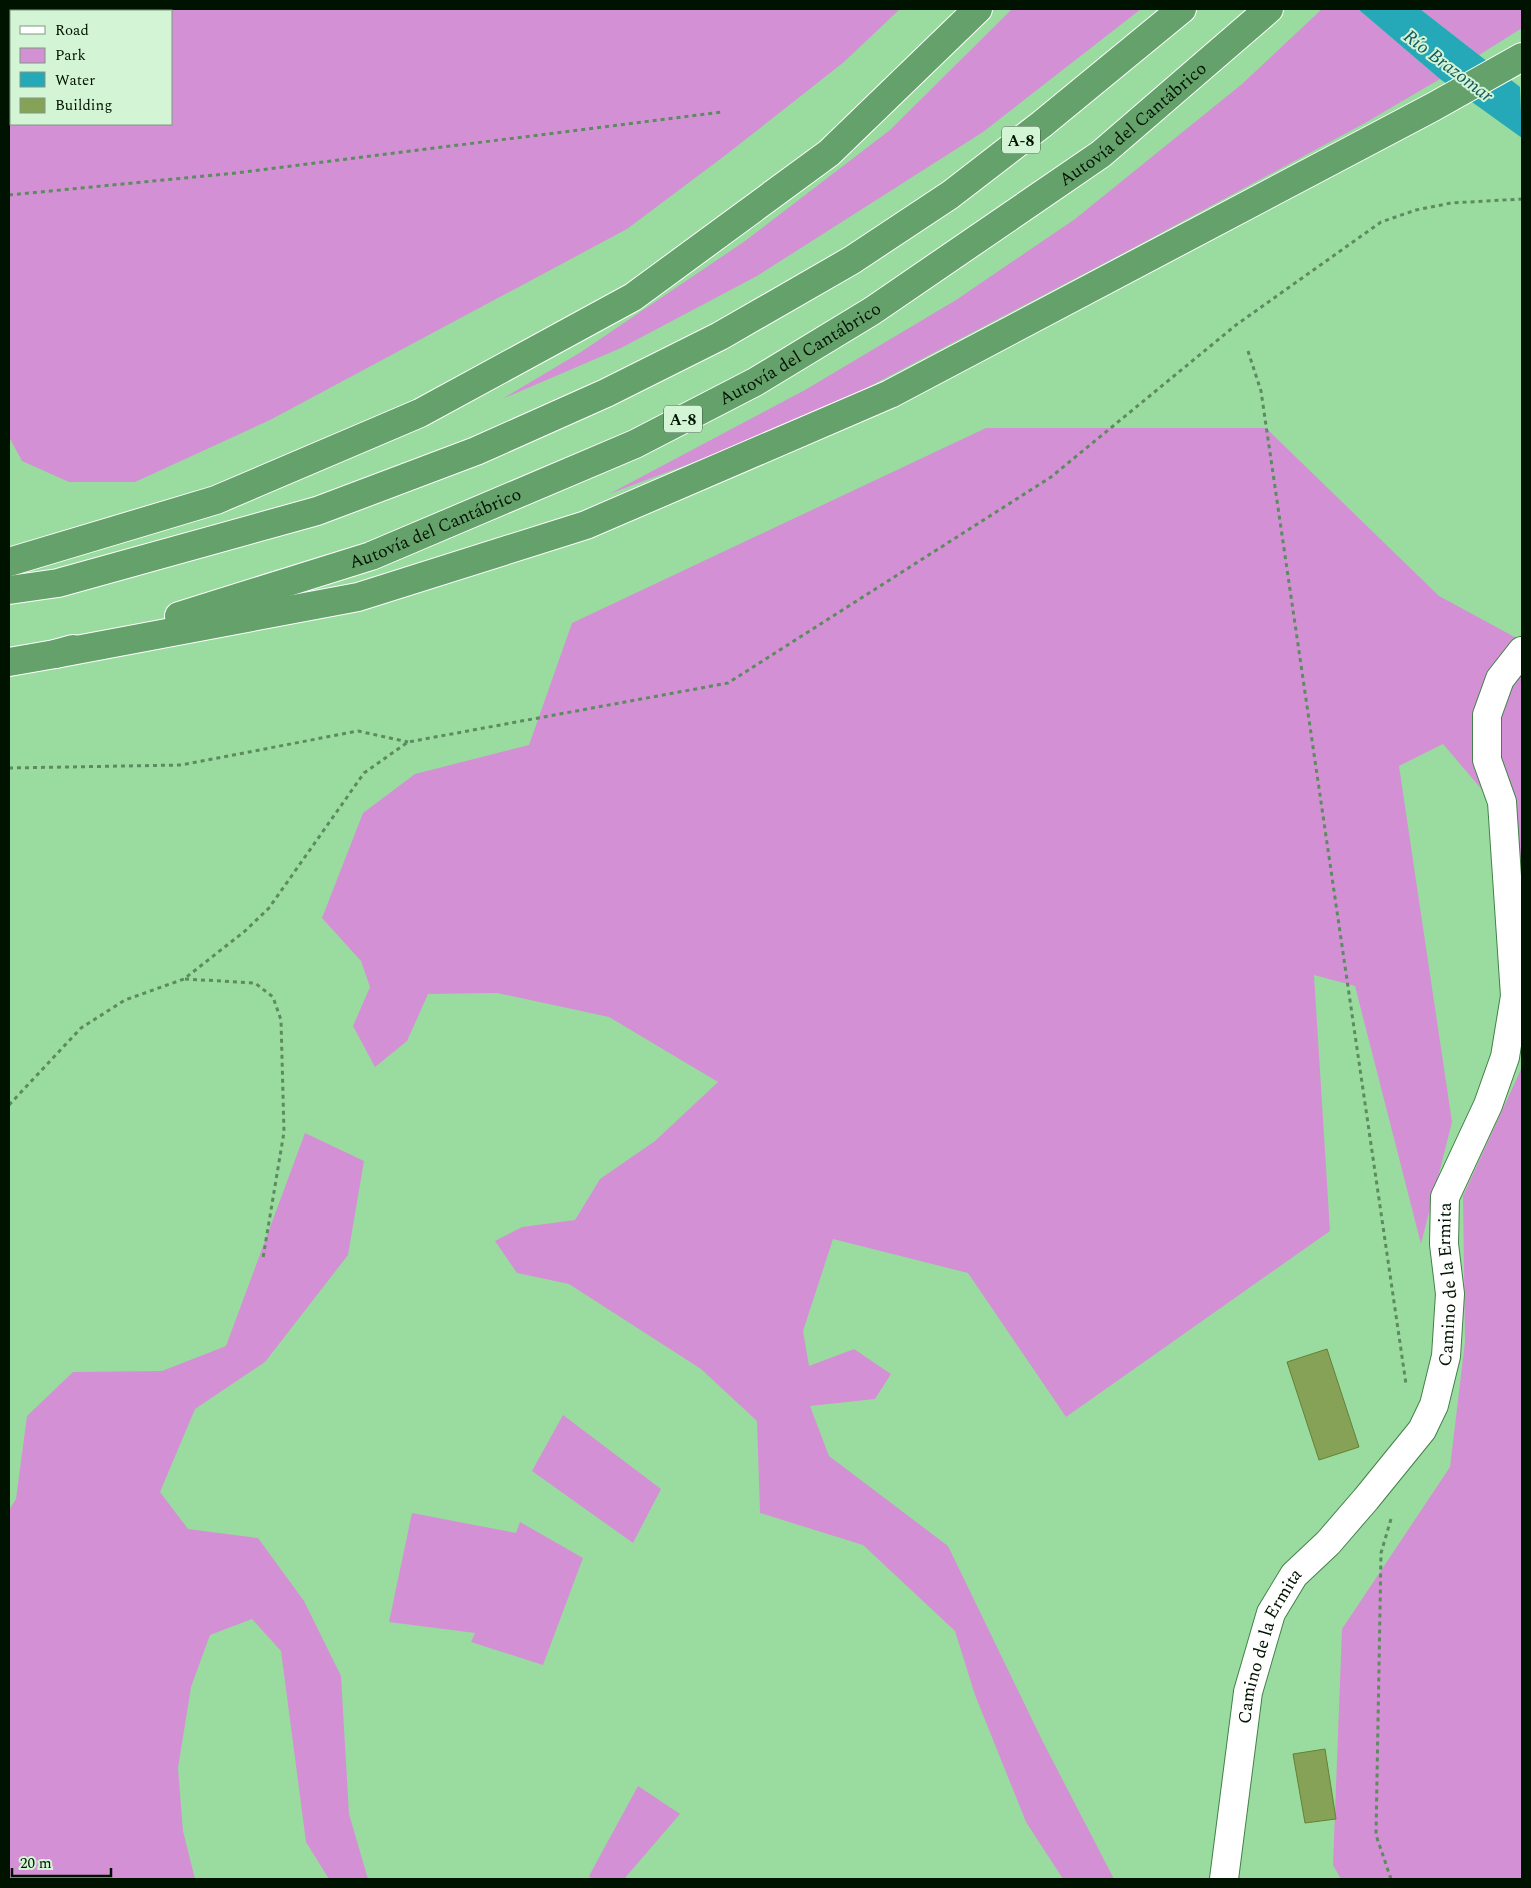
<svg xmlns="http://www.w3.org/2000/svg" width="1531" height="1888" viewBox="0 0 1531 1888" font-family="Spectral,serif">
	<rect width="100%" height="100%" fill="#9adc9f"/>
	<g fill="#d490d5" fill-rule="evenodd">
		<path d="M9 9H900L844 62 727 154 627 229 270 420 135 482H69L22 461 9 437ZM171 11V124H11V11Z"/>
		<polygon points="1012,9 1141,9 983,132 757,276 621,348 502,399 581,352 745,241 890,130"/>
		<polygon points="1322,9 1358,9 1440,79 1365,123 1133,248 836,404 726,450 609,494 805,390 956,300 1075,219 1242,84"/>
		<polygon points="1420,9 1522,9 1522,28 1479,55"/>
		<polygon points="986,428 1266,428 1439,596 1522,641 1522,935 1518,832 1443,744 1399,766 1452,1122 1421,1244 1355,986 1314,975 1330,1231 1066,1417 968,1273 833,1239 803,1331 809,1366 854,1349 891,1374 875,1399 810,1406 829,1456 948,1546 1042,1740 1114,1879 1063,1879 1026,1822 975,1695 955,1631 863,1545 760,1513 757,1421 701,1369 569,1284 517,1273 495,1241 522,1227 575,1220 600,1179 655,1141 718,1082 609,1017 497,993 428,994 407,1041 375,1067 353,1026 370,987 361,961 322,918 363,813 415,774 529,745 572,623"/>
		<polygon points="1522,1067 1522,1879 1341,1879 1333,1865 1342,1629 1450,1467 1465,1342 1463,1196"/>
		<polygon points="305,1133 364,1161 348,1255 265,1362 195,1409 160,1492 188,1529 258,1538 304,1601 341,1676 349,1814 368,1879 329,1879 306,1842 281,1651 252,1619 210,1635 191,1687 178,1768 183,1831 195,1879 9,1879 9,1510 16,1499 27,1416 73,1372 162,1371 226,1346"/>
		<polygon points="563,1415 661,1489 633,1543 532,1471"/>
		<polygon points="412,1513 516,1533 520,1522 583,1558 543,1665 471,1642 475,1633 389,1622"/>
		<polygon points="638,1786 680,1814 624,1879 593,1879 589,1876"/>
	</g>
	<polygon fill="#25a9b8" points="1358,9 1420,9 1520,87 1522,138 1440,79"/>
	<g fill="#86a257" stroke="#658136">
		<polygon points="1327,1349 1359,1447 1319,1460 1287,1362"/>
		<polygon points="1325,1749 1336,1819 1305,1823 1293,1754"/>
	</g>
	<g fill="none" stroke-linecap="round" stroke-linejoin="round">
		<g stroke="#428149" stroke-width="30">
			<g id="minor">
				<path id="s1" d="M1224 1879 1248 1692 1271 1613 1294 1575 1328 1543 1366 1499 1422 1430 1434 1405 1446 1356 1450 1294 1444 1244 1445 1197 1488 1105 1505 1057 1515 996 1502 802 1487 760V715L1500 679 1522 651"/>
			</g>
		</g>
		<g stroke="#fff" stroke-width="30">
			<g id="motorway">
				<polyline points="9,562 216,500 420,413 633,297 829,153 978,9"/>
				<polyline points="9,590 58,583 317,511 476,451 606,393 720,336 852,260 950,195 1042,124 1182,9"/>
				<path id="s2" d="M179 616 371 556 635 444 755 382 872 311 1101 154 1269 9"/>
				<polyline points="55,654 358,597 586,525 890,394 1433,107 1522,57"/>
				<polyline points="9,662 55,654 73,649"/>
			</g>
		</g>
		<g stroke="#5c8b5f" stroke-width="3" stroke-dasharray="4 4" stroke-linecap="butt">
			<polyline points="9,195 236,173 722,112"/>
			<polyline points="1248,351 1261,391 1406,1384"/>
			<polyline points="9,768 181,765 358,731 408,742"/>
			<polyline points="185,979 255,983 273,997 281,1020 284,1132 263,1258"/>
			<polyline points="9,1105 81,1028 125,1000 184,979 245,931 269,908 364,773 408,742 728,683 1051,477 1236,325 1381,222 1416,210 1451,203 1522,199"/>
			<polyline points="1391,1519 1381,1553 1376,1835 1391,1879"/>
		</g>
		<use href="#minor" stroke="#fff" stroke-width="28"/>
		<use href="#motorway" stroke="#65a16a" stroke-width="28"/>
	</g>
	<g text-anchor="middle" stroke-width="4" stroke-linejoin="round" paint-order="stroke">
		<g fill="#d3f4d5" stroke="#3f5641" stroke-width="1">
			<rect x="1002" y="126.5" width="38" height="27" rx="4"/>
			<rect x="664" y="405.5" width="38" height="27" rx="4"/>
		</g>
		<g font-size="16" font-weight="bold" fill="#001301">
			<text x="1021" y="146">A-8</text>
			<text x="683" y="425">A-8</text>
		</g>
		<g font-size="18" fill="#001301" stroke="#d3f4d5">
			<text dy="6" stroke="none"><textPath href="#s2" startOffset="1081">Autovía del Cantábrico</textPath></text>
			<text dy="6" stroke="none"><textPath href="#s2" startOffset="676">Autovía del Cantábrico</textPath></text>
			<text dy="6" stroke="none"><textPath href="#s2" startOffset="271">Autovía del Cantábrico</textPath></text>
			<text dy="6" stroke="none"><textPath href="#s1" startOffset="659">Camino de la Ermita</textPath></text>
			<text dy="6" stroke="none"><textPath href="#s1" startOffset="239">Camino de la Ermita</textPath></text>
		</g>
		<g font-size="19" font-style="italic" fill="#145961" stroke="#d3f4d5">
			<text transform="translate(1449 65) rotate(37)" y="7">Río Brazomar</text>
		</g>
	</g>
	<rect width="1531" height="1888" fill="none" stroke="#001301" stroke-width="20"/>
	<rect x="10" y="10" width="162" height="115" fill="#d3f4d5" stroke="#7f9a80"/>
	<rect x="20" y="26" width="25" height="8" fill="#ffffff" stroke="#7f9a80"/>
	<text x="55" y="35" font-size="15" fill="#001301">Road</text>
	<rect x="20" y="48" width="25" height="15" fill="#d490d5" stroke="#7f9a80"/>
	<text x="55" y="60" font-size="15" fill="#001301">Park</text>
	<rect x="20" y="72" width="25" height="15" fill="#25a9b8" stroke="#7f9a80"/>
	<text x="55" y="85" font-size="15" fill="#001301">Water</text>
	<rect x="20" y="98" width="25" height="15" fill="#86a257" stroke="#7f9a80"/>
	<text x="55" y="110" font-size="15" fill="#001301">Building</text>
	<path d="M12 1868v8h99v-8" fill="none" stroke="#001301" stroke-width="2.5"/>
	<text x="20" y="1868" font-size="15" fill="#001301" stroke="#d3f4d5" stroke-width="4" paint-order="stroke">20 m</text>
</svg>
